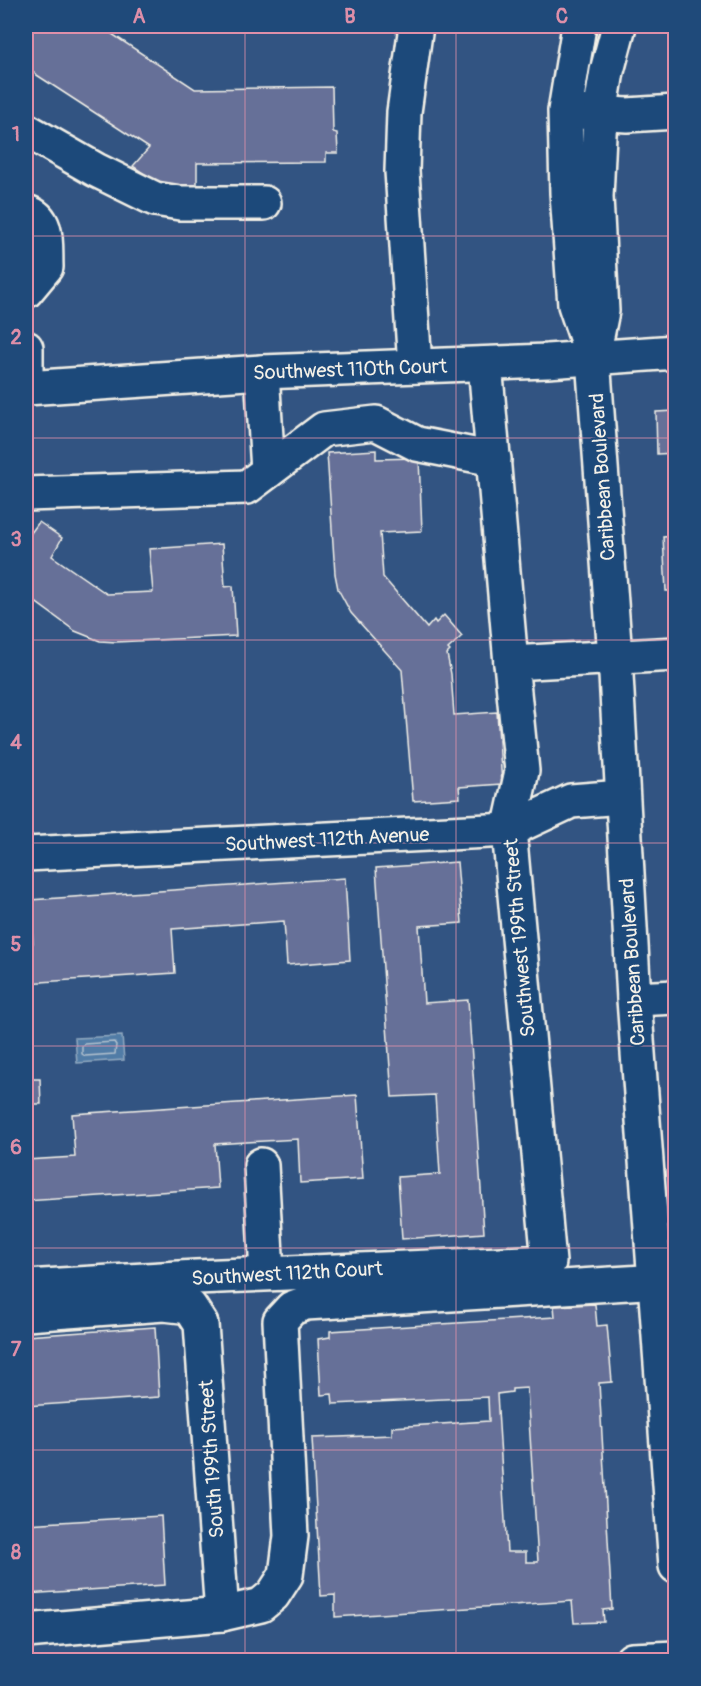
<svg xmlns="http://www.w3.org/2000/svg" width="701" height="1686" viewBox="0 0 701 1686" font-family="Pangolin,sans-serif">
	<rect width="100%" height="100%" fill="#325482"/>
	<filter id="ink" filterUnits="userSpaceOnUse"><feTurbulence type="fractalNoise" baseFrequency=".0167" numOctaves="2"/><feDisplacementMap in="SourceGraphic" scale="12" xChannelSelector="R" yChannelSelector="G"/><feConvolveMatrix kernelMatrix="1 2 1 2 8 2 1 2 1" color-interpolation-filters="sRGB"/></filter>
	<g filter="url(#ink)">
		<polygon fill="#517ba6" stroke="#92aac0" stroke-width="1.5" points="122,1036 124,1060 77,1063 75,1038"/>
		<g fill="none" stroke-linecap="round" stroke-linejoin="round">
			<polygon stroke="#b3c2ce" stroke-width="1.5" points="114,1042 116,1045 115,1054 85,1056 82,1054 82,1046 84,1044"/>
		</g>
		<g fill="#667098" stroke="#f4f1e8" stroke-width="1.5" fill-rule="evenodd">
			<polygon points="26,26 100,26 195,89 332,87 333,132 337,133 338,153 326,153 326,162 197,163 197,187 164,187 133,166 149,148 26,68"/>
			<polygon points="676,411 676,453 657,454 656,412"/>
			<polygon points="376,450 376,459 419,458 422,531 380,533 383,577 427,628 434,620 436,623 444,615 462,636 448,649 450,651 447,654 451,674 454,715 497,712 502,784 459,787 460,798 413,801 402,670 351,613 338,589 335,574 327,453"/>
			<polygon points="39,522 62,538 52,556 107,594 153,592 149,549 222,544 225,587 233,586 236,636 116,642 100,641 75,631 26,595 26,537 28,537"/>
			<polygon points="676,536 676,591 666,591 663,537"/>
			<polygon points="457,862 462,923 419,926 424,1003 468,1000 484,1233 402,1239 398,1177 440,1174 435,1095 392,1097 376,868"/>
			<polygon points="345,878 350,960 287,965 284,921 172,929 175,973 26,983 26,943 33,943 30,900"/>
			<polygon points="26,1038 27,1038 29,1079 40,1079 41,1104 26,1104"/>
			<polygon points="357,1095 363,1179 300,1183 298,1139 215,1144 218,1188 26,1201 26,1160 75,1157 72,1114"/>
			<path d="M595 1304 597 1326 607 1325 612 1382 599 1383 612 1609 603 1610 604 1622 574 1623 572 1601 335 1617V1595L321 1596 312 1438 392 1435V1427L489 1421 488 1397 333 1404 332 1394 321 1395 318 1339 330 1337V1331L555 1317 554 1306ZM527 1388 538 1562H526V1552H507L497 1394 512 1392V1389Z"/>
			<polygon points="155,1327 159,1397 26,1406 26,1336"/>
			<polygon points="161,1516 165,1585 26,1594 26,1524"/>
		</g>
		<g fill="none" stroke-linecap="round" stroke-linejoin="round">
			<g stroke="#f4f1e8" stroke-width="38">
				<g id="minor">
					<polyline points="579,26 565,111 567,193 575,305 593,358 615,657 634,999 676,1566"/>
					<polyline points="579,112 627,115 676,112"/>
					<polyline points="26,130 96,170 155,199 180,203 264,203"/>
					<path d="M26 212C50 218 45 246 46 267L26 291"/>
					<polyline points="26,348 26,388"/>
					<polyline points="593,356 602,311 596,197 600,114 607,71 619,26"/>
					<polyline points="415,366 402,171 404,112 416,26"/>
					<polyline points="262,372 268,471"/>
					<polyline points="26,388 262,372 547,361 676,352"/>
					<polyline points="26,494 247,487 324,429 376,423 417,444 494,459"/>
					<polyline points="511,663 676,654"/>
					<polyline points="26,854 509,830 571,801 622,797"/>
					<polyline points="634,999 676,997"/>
					<polyline points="261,1165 267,1273"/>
					<polyline points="26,1287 196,1277 549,1262 509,830 522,771 511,663 485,364"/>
					<polyline points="26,1314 164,1304 190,1307 201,1324 222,1614"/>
					<polyline points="26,1631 222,1614 261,1605 273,1595 286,1575 291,1536 280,1321 292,1308 306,1303 676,1280"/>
					<polyline points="632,1660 676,1658"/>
				</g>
			</g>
			<use href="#minor" stroke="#1f4a7a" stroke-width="33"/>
		</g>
	</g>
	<path fill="none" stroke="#de8fa9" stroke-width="1.5" stroke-opacity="0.55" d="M245 26V1660M456 26V1660M26 236H676M26 438H676M26 640H676M26 843H676M26 1046H676M26 1248H676M26 1450H676"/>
	<g text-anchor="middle" stroke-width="4.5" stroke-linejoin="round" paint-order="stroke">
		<g font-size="20" fill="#f4f1e8" stroke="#1f4a7a">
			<text transform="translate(350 369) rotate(-2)" y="7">Southwest 110th Court</text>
			<text transform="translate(602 477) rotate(-94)" y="7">Caribbean Boulevard</text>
			<text transform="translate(327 839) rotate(-3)" y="7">Southwest 112th Avenue</text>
			<text transform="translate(519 938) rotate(-95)" y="7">Southwest 199th Street</text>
			<text transform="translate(632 962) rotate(-94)" y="7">Caribbean Boulevard</text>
			<text transform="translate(287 1273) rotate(-3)" y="7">Southwest 112th Court</text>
			<text transform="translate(211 1459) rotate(-94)" y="7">South 199th Street</text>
		</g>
	</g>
	<rect width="701" height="1686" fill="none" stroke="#1f4a7a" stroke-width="66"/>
	<rect x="33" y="33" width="635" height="1620" fill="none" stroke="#de8fa9" stroke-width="2"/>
	<g font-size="20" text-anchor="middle" font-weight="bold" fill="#de8fa9">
		<text x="139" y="23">A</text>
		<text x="350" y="23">B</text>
		<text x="562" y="23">C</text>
		<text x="16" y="141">1</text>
		<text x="16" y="344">2</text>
		<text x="16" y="546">3</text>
		<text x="16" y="749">4</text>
		<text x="16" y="951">5</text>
		<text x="16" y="1154">6</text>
		<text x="16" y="1356">7</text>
		<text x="16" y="1559">8</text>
	</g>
</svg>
